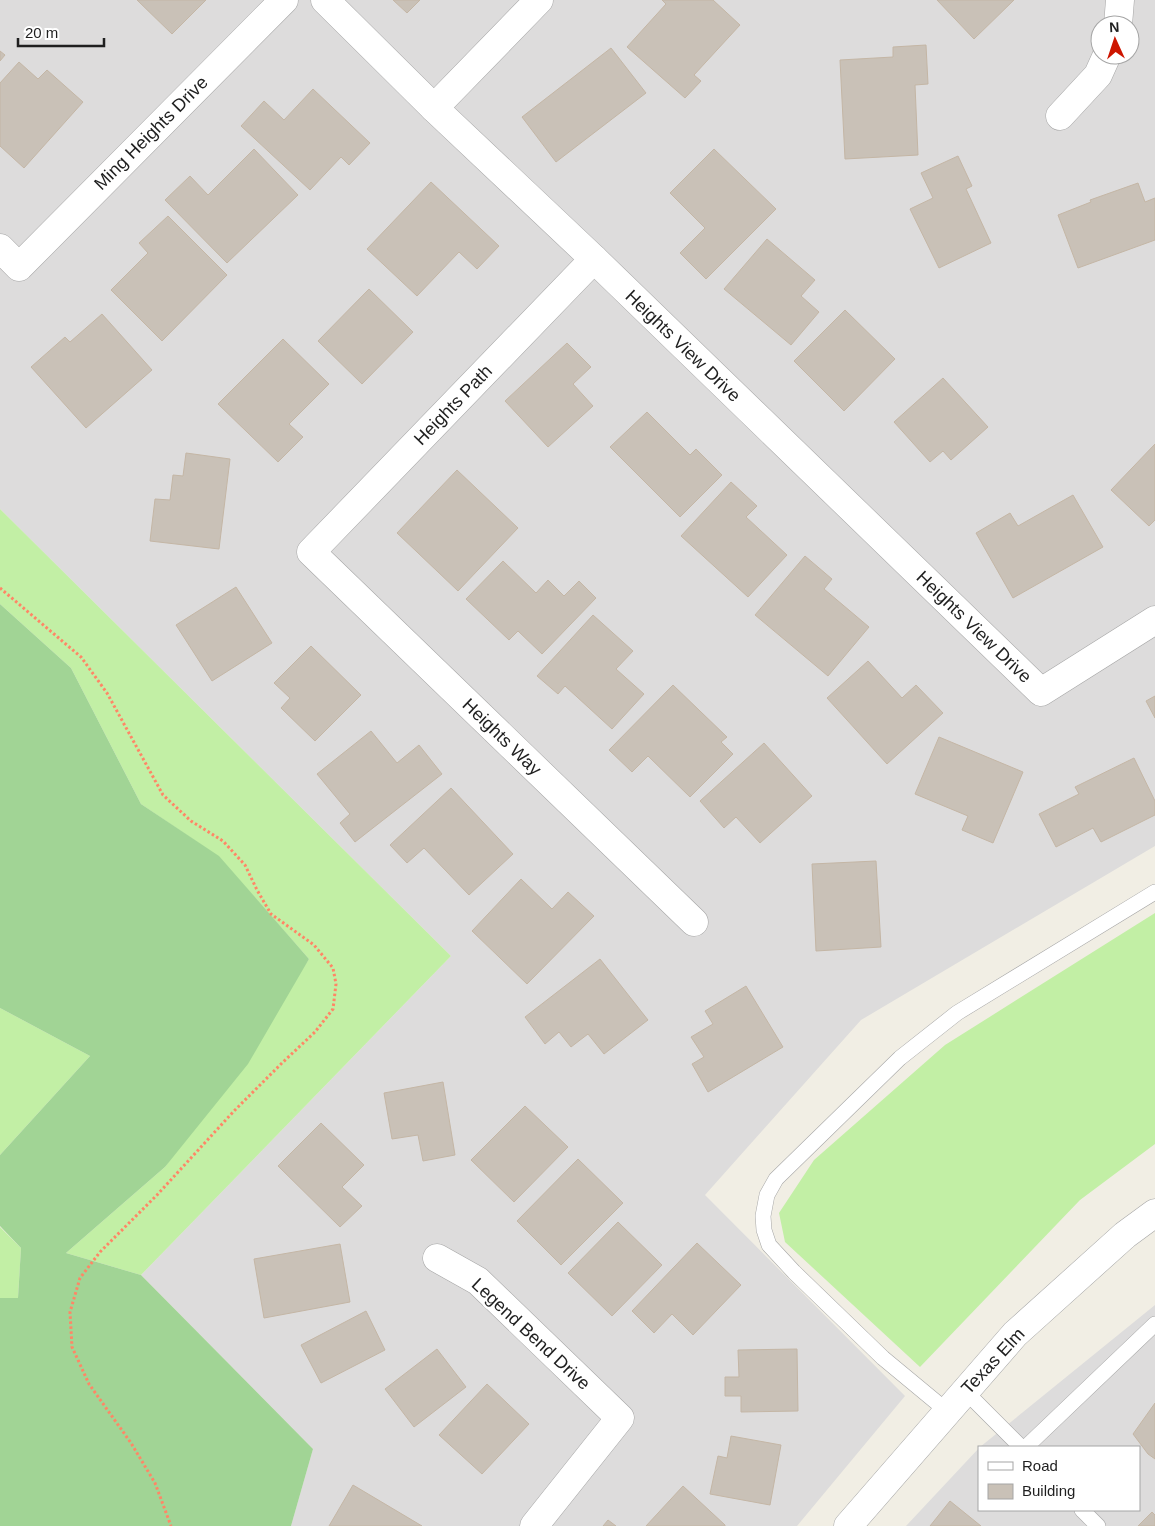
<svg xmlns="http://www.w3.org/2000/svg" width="1155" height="1526" viewBox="0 0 1155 1526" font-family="Helvetica,sans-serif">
	<rect width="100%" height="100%" fill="#f1eee4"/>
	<g fill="#dddcdc" fill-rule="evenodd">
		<path d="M0 0H1155V846L861 1020 705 1195 905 1396 797 1526H291L313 1449 141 1275 451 956 0 509ZM1100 25H1130V55H1100Z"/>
		<polygon points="1155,1305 1155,1526 906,1526 979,1448 979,1510 1139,1510 1139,1447 980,1447"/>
	</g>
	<g fill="#c2efa5">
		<polygon points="0,509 451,956 141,1275 66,1253 165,1167 309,959 219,857 141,804 71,668 0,604"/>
		<polygon points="1155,913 1155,1144 1080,1200 920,1367 785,1242 779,1213 814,1160 945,1045"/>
		<polygon points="0,1008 90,1056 0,1155"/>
		<polygon points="0,1227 21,1248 18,1298 0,1298"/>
	</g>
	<polygon fill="#a1d495" points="0,604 71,668 141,804 219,856 309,959 248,1064 165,1167 66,1253 141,1275 313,1449 291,1526 0,1526 0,1298 18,1298 21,1248 0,1226 0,1155 90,1056 0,1008"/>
	<g fill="#c9c1b7" stroke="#c4b6a5">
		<polygon points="137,0 206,0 172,34"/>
		<polygon points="393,0 420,0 407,13"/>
		<polygon points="662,0 713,0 740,25 694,75 701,81 685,98 627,47 666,4"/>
		<polygon points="937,0 1014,0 974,39"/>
		<polygon points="926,45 928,84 915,85 918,155 845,159 840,60 893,57 893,47"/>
		<polygon points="611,48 646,93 556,162 522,117"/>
		<polygon points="0,51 5,55 0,61"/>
		<polygon points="19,62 38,79 47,70 83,102 24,168 0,146 0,83"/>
		<polygon points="313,89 370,143 349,165 341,157 310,190 241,126 264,101 284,120"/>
		<polygon points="254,149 298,195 227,263 165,200 190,176 208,195"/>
		<polygon points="714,149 776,209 706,279 680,253 705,228 670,193"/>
		<polygon points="958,156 972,186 966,189 991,243 939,268 910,209 933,198 921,173"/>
		<polygon points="431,182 499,246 477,269 459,252 417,296 367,249"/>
		<polygon points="1138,183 1145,202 1155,198 1155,240 1078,268 1058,215 1091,202 1090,200"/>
		<polygon points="168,216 227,275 162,341 111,290 148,253 139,243"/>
		<polygon points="767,239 815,280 801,296 819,312 791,345 724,289"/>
		<polygon points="369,289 413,332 362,384 318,341"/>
		<polygon points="845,310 895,359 844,411 794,361"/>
		<polygon points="102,314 152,370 86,428 31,367 65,337 70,342"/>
		<polygon points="283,339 329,384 289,424 303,437 278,462 218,404"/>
		<polygon points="567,343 591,367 573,384 593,406 548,447 505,401"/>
		<polygon points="943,378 988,427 951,460 943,451 930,462 894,422"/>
		<polygon points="647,412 690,455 696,449 722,475 680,517 610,447"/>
		<polygon points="1155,444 1155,520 1149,526 1111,490"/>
		<polygon points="186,453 230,459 219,549 150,541 155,499 170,500 173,475 183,476"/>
		<polygon points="457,470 518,528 458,591 397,533"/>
		<polygon points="731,482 757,506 746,517 787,555 748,597 681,536"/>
		<polygon points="1073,495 1103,547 1013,598 976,533 1010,513 1018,526"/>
		<polygon points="805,556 832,579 824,589 869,627 828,676 755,615"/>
		<polygon points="503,561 536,593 548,580 564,596 579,581 596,598 542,654 518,631 509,640 466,599"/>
		<polygon points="236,587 272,643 212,681 176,625"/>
		<polygon points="593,615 633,651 616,669 644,694 612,729 565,686 558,694 537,676"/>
		<polygon points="311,646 361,695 315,741 281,708 290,698 274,683"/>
		<polygon points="868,661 902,698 916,685 943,713 887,764 827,698"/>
		<polygon points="673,685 727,737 721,742 733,754 690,797 648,756 632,772 609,750"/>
		<polygon points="1155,696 1155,718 1146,701"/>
		<polygon points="371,731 397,763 419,745 442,774 355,842 340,823 350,814 317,774"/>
		<polygon points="939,737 1023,772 993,843 962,830 968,816 915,794"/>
		<polygon points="764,743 812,796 760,843 736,817 724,828 700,801"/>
		<polygon points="1134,758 1155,801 1155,815 1101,842 1093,828 1056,847 1039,814 1079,794 1075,787"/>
		<polygon points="451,788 513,854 469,895 424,848 407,863 390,845"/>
		<polygon points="876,861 881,947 816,951 812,864"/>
		<polygon points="521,879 552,909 568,892 594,916 527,984 472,931"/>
		<polygon points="600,959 648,1020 604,1054 588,1034 571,1047 559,1032 545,1044 525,1017"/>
		<polygon points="746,986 783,1047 708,1092 692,1064 704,1057 691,1037 713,1024 705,1011"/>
		<polygon points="443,1082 455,1155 423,1161 418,1135 392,1139 384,1093"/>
		<polygon points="525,1106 568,1147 514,1202 471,1160"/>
		<polygon points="321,1123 364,1165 342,1187 362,1206 340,1227 278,1166"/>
		<polygon points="578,1159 623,1203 561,1265 517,1221"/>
		<polygon points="618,1222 662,1265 612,1316 568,1273"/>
		<polygon points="697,1243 741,1285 693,1335 672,1314 654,1333 632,1311"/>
		<polygon points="340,1244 350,1302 264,1318 254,1259"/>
		<polygon points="366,1311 385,1350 321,1383 301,1345"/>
		<polygon points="437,1349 466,1387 414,1427 385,1389"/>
		<polygon points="797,1349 798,1411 741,1412 741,1396 725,1396 725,1377 739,1377 738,1350"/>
		<polygon points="487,1384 529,1424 482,1474 439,1435"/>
		<polygon points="1155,1403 1155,1459 1148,1454 1133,1434"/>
		<polygon points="731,1436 781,1445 770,1505 710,1494 718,1456 727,1458"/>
		<polygon points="353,1485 422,1526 329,1526"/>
		<polygon points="683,1486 725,1525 725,1526 646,1526"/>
		<polygon points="950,1501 981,1526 930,1526"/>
		<polygon points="1152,1512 1155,1515 1155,1526 1138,1526"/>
		<polygon points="608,1520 616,1526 603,1526"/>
	</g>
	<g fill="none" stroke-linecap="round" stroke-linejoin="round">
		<g stroke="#a6a6a6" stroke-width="16">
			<g id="service">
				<polyline points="965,1391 1021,1447"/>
				<polyline points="947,1411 883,1358 794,1272 769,1245 764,1230 763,1216 767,1195 776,1179 900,1058 957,1013 1155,892"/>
				<polyline points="1026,1447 1155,1324"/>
				<polyline points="1082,1510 1098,1526"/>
			</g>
		</g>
		<g stroke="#a6a6a6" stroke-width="29">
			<g id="minor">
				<polyline points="325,0 434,108 594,259 1041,692 1155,620"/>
				<polyline points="1118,25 1120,0"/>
				<polyline points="434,108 539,0"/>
				<polyline points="1060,116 1098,75 1107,55"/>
				<polyline points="0,248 19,267 284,0"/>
				<polyline points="594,259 311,552 694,922"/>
				<polyline points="437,1258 478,1281 620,1418 534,1526"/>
				<polyline points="848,1526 1015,1334 1125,1235 1155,1213"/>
			</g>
		</g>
		<polyline stroke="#ff8666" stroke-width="3" stroke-dasharray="2.5 2.5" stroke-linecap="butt" points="0,588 81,657 107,693 163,795 191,821 223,841 245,865 257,890 271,914 314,945 333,968 336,984 333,1009 315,1032 282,1063 234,1111 157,1195 100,1252 80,1278 70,1312 72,1347 89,1384 131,1443 155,1483 171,1526"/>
		<use href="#service" stroke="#fff" stroke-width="15"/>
		<use href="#minor" stroke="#fff" stroke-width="28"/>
	</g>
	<g text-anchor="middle" stroke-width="4.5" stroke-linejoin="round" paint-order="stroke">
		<g font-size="18" fill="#1f1f1f" stroke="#fff">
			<text transform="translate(151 133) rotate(-45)" y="6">Ming Heights Drive</text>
			<text transform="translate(683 346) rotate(44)" y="6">Heights View Drive</text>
			<text transform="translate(453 405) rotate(-46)" y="6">Heights Path</text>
			<text transform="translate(974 627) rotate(44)" y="6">Heights View Drive</text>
			<text transform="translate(502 737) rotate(44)" y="6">Heights Way</text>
			<text transform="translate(531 1334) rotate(43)" y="6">Legend Bend Drive</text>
			<text transform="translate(993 1361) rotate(-47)" y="6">Texas Elm</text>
		</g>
	</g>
	<rect x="978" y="1446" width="162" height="65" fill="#ffffff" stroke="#a5a5a5"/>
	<rect x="988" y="1462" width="25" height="8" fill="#ffffff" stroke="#a5a5a5"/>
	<text x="1022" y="1471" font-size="15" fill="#1f1f1f">Road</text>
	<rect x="988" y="1484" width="25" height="15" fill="#c9c1b7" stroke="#a5a5a5"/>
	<text x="1022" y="1496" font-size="15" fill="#1f1f1f">Building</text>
	<g transform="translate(1115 40) rotate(357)"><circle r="24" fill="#ffffff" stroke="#a5a5a5"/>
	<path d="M0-4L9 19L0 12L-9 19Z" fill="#cd1500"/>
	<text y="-8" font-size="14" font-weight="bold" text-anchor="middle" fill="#1f1f1f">N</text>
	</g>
	<path d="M18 38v8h86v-8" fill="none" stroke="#1f1f1f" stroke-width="2.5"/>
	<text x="25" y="38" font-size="15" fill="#1f1f1f" stroke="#ffffff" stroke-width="4" paint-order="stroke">20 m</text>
</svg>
